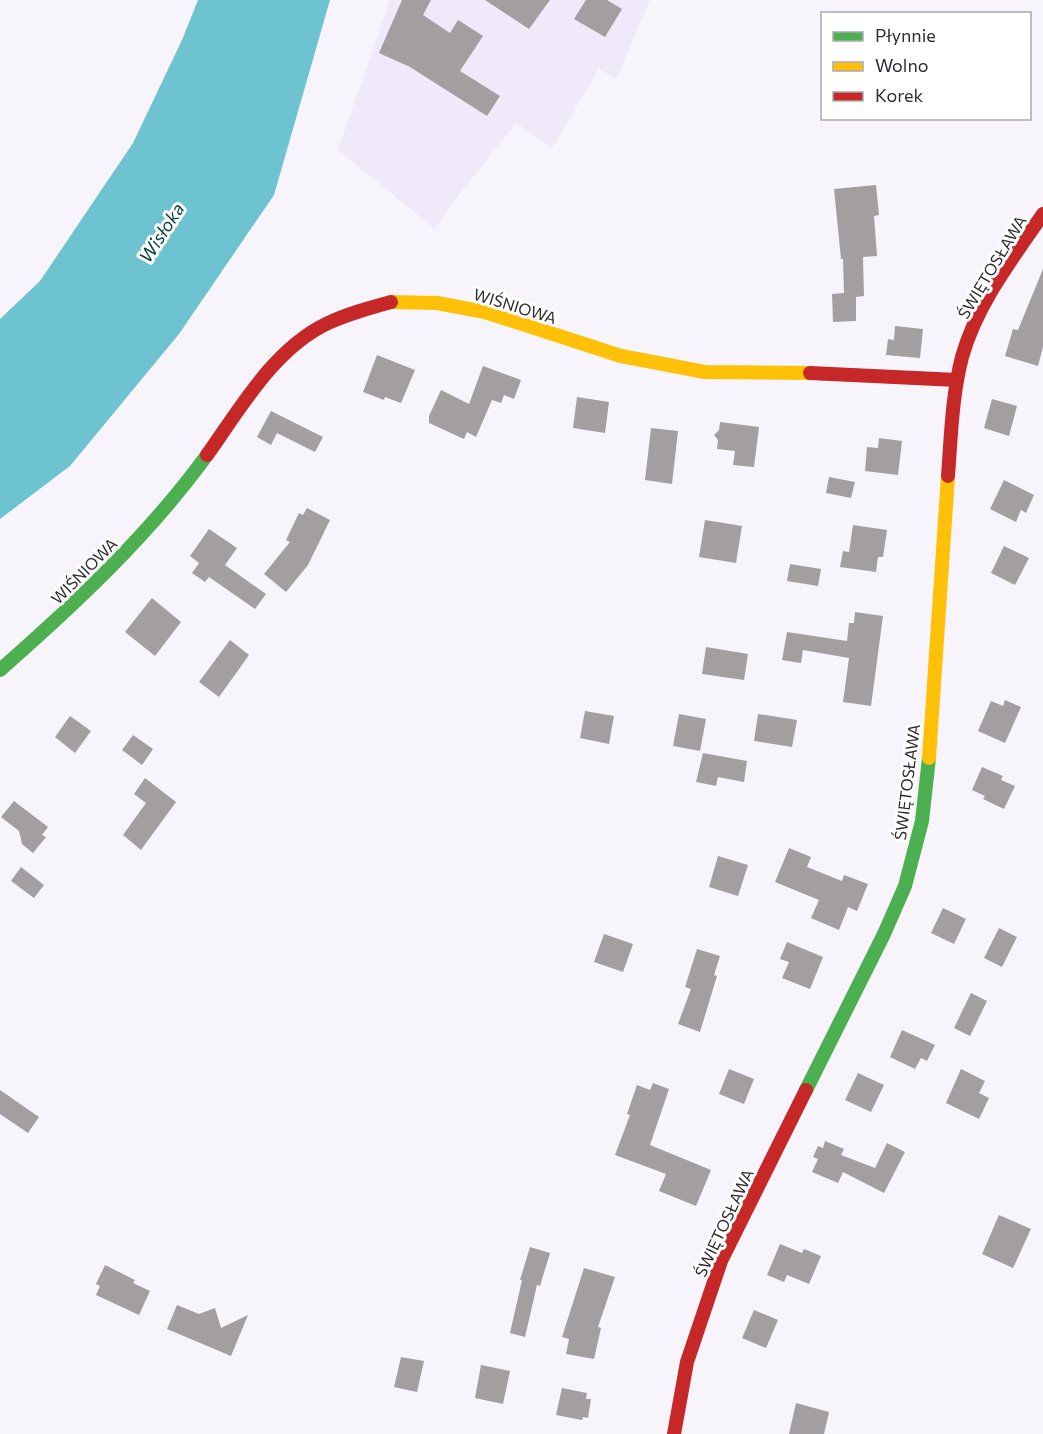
<svg xmlns="http://www.w3.org/2000/svg" width="1043" height="1434" viewBox="0 0 1043 1434" font-family="Commissioner,sans-serif">
	<rect width="100%" height="100%" fill="#f7f4fc"/>
	<polygon fill="#efe9f9" points="390,0 650,0 616,79 599,69 552,148 516,123 454,201 435,229 338,150"/>
	<polygon fill="#6ec3d0" points="198,0 330,0 274,195 179,334 70,466 0,519 0,319 40,281 133,143 182,40"/>
	<g fill="#a39fa1">
		<polygon points="402,0 431,0 423,15 450,33 458,20 483,36 460,71 500,96 487,116 410,67 379,53"/>
		<polygon points="485,0 550,0 529,29"/>
		<polygon points="586,0 607,0 622,9 605,37 574,19"/>
		<polygon points="876,185 879,215 874,216 877,256 863,257 864,296 856,297 856,321 833,322 832,294 844,293 843,259 841,259 834,189"/>
		<polygon points="1043,269 1043,347 1038,366 1005,356 1013,329 1018,330"/>
		<polygon points="895,326 923,329 920,358 886,355 888,339 894,340"/>
		<polygon points="377,355 415,370 401,403 385,397 384,400 363,392"/>
		<polygon points="483,366 521,380 514,399 504,395 501,403 492,400 476,437 467,432 464,439 429,423 429,416 441,390 469,404"/>
		<polygon points="577,397 609,402 605,433 573,428"/>
		<polygon points="992,399 1017,406 1009,436 984,428"/>
		<polygon points="271,411 323,437 315,452 277,433 271,445 257,437"/>
		<polygon points="720,422 759,427 754,467 733,465 735,451 717,449 718,440 714,435 719,430"/>
		<polygon points="651,428 678,431 672,484 645,480"/>
		<polygon points="879,438 902,441 898,475 865,471 867,447 878,448"/>
		<polygon points="829,477 855,482 851,498 826,493"/>
		<polygon points="1004,480 1034,495 1026,513 1021,510 1016,522 990,509"/>
		<polygon points="307,508 330,520 308,565 286,592 264,574 290,542 286,540 299,513 303,515"/>
		<polygon points="705,520 742,526 736,563 699,557"/>
		<polygon points="853,525 887,530 883,557 878,557 876,572 840,567 843,551 849,552"/>
		<polygon points="209,529 237,548 225,565 266,594 255,609 209,577 205,582 192,573 199,563 190,556"/>
		<polygon points="1004,546 1029,558 1015,585 991,573"/>
		<polygon points="790,564 821,569 818,586 787,581"/>
		<polygon points="152,598 181,622 155,656 125,632"/>
		<polygon points="855,612 883,616 871,706 843,702 849,658 803,650 801,663 782,660 787,632 847,641 849,623 854,623"/>
		<polygon points="230,640 249,655 219,697 199,682"/>
		<polygon points="706,647 748,654 744,680 702,674"/>
		<polygon points="1005,700 1021,707 1005,743 978,731 991,701 1003,706"/>
		<polygon points="585,711 614,716 609,744 580,738"/>
		<polygon points="679,714 706,719 700,751 673,746"/>
		<polygon points="758,714 797,720 792,747 754,741"/>
		<polygon points="70,716 91,731 75,753 55,737"/>
		<polygon points="133,735 153,749 142,765 122,750"/>
		<polygon points="703,753 747,761 744,782 718,777 716,786 696,782"/>
		<polygon points="982,767 1003,776 1001,780 1015,786 1004,809 983,799 985,796 972,790"/>
		<polygon points="145,778 176,802 141,850 123,835 146,803 134,794"/>
		<polygon points="14,801 48,827 42,835 46,837 33,853 22,844 19,831 1,817"/>
		<polygon points="789,848 811,857 807,867 842,881 844,875 868,884 857,911 848,907 839,930 811,918 819,900 775,882"/>
		<polygon points="718,856 748,865 738,896 709,887"/>
		<polygon points="21,867 44,885 34,898 11,881"/>
		<polygon points="943,908 966,919 954,944 931,933"/>
		<polygon points="999,928 1017,937 1002,967 984,958"/>
		<polygon points="604,934 633,944 623,972 594,962"/>
		<polygon points="787,942 823,957 810,989 782,978 789,962 780,959"/>
		<polygon points="697,949 720,956 714,975 717,976 700,1032 678,1024 691,989 685,987"/>
		<polygon points="971,993 987,1001 970,1036 954,1028"/>
		<polygon points="902,1030 935,1045 927,1061 921,1058 915,1069 890,1057"/>
		<polygon points="729,1069 754,1079 744,1104 719,1094"/>
		<polygon points="961,1069 985,1081 979,1093 989,1098 979,1119 946,1103"/>
		<polygon points="858,1073 884,1085 871,1112 845,1100"/>
		<polygon points="653,1083 669,1089 650,1145 711,1170 696,1206 659,1191 666,1174 615,1155 630,1115 627,1114 637,1085 650,1090"/>
		<polygon points="0,1090 39,1117 28,1133 0,1114"/>
		<polygon points="825,1141 844,1149 841,1155 875,1168 887,1143 905,1152 884,1193 843,1172 838,1183 812,1172 818,1159 813,1157 818,1146 823,1148"/>
		<polygon points="999,1215 1031,1229 1013,1268 982,1254"/>
		<polygon points="780,1244 802,1253 804,1249 821,1256 809,1284 787,1275 784,1282 767,1275"/>
		<polygon points="530,1247 550,1253 540,1286 537,1285 525,1337 510,1333 522,1280 520,1280"/>
		<polygon points="105,1265 135,1280 133,1283 150,1291 139,1315 96,1295 100,1286 96,1284"/>
		<polygon points="584,1268 615,1277 598,1327 601,1328 594,1359 566,1354 569,1339 562,1337"/>
		<polygon points="177,1305 199,1314 215,1308 221,1328 248,1315 231,1356 167,1329"/>
		<polygon points="754,1310 778,1320 766,1348 742,1338"/>
		<polygon points="401,1357 424,1361 417,1392 394,1387"/>
		<polygon points="481,1365 510,1371 503,1404 475,1398"/>
		<polygon points="562,1388 587,1393 586,1399 591,1399 588,1418 583,1417 582,1420 556,1415"/>
		<polygon points="796,1403 829,1412 824,1434 789,1434"/>
	</g>
	<g fill="none" stroke-linecap="round" stroke-linejoin="round">
		<g stroke="#4caf50" stroke-width="14">
			<path d="M0 670C75 604 148 536 207 455"/>
			<polyline points="806,1090 884,934 905,886 922,821 929,758"/>
		</g>
		<g stroke="#ffc107" stroke-width="14">
			<polyline points="391,302 437,303 485,312 621,356 705,372 810,373"/>
			<polyline points="929,758 948,476"/>
		</g>
		<g stroke="#c62828" stroke-width="14">
			<polyline points="810,373 957,380"/>
			<path d="M207 455C240 409 273 350 326 324 347 314 369 308 391 302"/>
			<path d="M948 476C951 436 952 396 962 357 977 304 1012 259 1043 214"/>
			<polyline points="674,1434 687,1362 721,1261 806,1090"/>
		</g>
	</g>
	<g text-anchor="middle" stroke-width="6" stroke-linejoin="round" paint-order="stroke">
		<g font-size="16" fill="#2e2c31" stroke="#fff">
			<text transform="translate(992 267) rotate(-59)" y="6">ŚWIĘTOSŁAWA</text>
			<text transform="translate(515 306) rotate(17)" y="6">WIŚNIOWA</text>
			<text transform="translate(84 571) rotate(-45)" y="6">WIŚNIOWA</text>
			<text transform="translate(907 782) rotate(-83)" y="6">ŚWIĘTOSŁAWA</text>
			<text transform="translate(724 1223) rotate(-65)" y="6">ŚWIĘTOSŁAWA</text>
		</g>
		<g font-size="18" font-style="italic" fill="#043c43" stroke="#fff">
			<text transform="translate(162 233) rotate(-57)" y="6">Wisłoka</text>
		</g>
	</g>
	<rect x="821" y="12" width="210" height="108" fill="#ffffff" stroke="#ababad" stroke-width="1.5"/>
	<rect x="833" y="32" width="30" height="9" fill="#4caf50" stroke="#ababad" stroke-width="1.5"/>
	<text x="875" y="42" font-size="18" fill="#2e2c31">Płynnie</text>
	<rect x="833" y="62" width="30" height="9" fill="#ffc107" stroke="#ababad" stroke-width="1.5"/>
	<text x="875" y="72" font-size="18" fill="#2e2c31">Wolno</text>
	<rect x="833" y="92" width="30" height="9" fill="#c62828" stroke="#ababad" stroke-width="1.5"/>
	<text x="875" y="102" font-size="18" fill="#2e2c31">Korek</text>
</svg>
